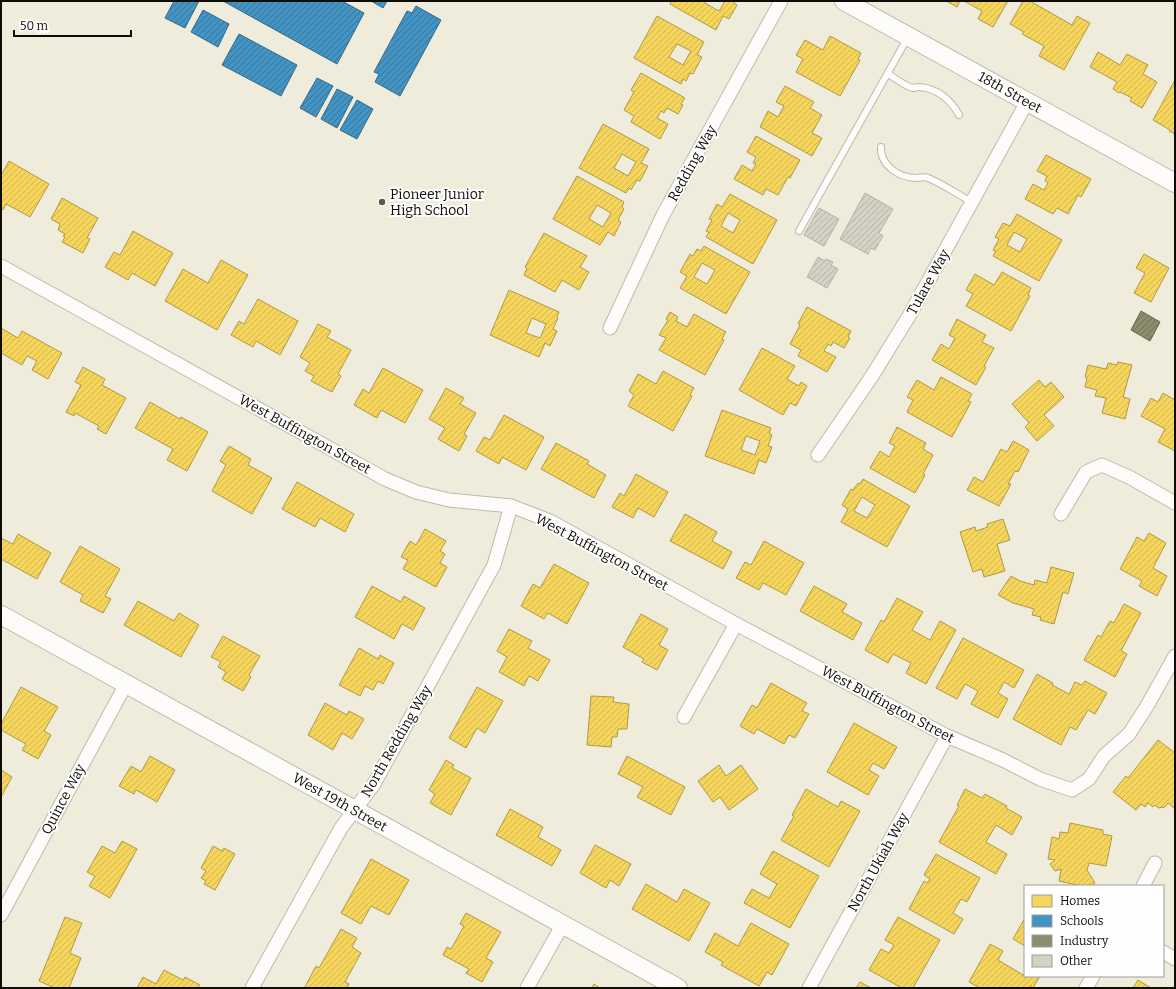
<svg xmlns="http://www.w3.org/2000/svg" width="1176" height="989" viewBox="0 0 1176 989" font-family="Bitter,serif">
	<defs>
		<pattern id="homes-hatch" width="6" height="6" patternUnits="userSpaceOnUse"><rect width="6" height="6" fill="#f6d55c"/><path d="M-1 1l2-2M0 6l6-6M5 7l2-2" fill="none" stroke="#d2b64e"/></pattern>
		<pattern id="schools-hatch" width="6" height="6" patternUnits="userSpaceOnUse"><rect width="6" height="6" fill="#4393c3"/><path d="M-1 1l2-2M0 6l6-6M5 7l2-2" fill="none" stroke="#36769c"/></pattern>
		<pattern id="industry-hatch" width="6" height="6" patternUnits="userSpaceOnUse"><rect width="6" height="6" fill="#8c8c6e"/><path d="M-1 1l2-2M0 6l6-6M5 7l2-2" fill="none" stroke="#717158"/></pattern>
		<pattern id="building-hatch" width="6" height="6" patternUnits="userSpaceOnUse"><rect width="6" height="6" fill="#d4d2c5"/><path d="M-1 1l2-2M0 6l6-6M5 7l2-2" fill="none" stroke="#b5b3a8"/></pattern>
	</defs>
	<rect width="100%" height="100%" fill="#efecdc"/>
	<g fill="url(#homes-hatch)" stroke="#b09942" fill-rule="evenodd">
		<polygon points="671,1 706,1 705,3 719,11 725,1 735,1 734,3 737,5 729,19 723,16 716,30 670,4"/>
		<polygon points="946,1 960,1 957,7"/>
		<polygon points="964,1 1008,1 993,27 978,19 982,11"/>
		<polygon points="1023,1 1030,1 1072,25 1077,16 1090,23 1064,70 1039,56 1044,46 1022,34 1024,32 1010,24"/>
		<path d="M657 16 704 42 697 55 702 57 693 74 690 73 686 81 683 79 681 84 634 58ZM677 44 691 51 683 65 669 57Z"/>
		<polygon points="830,36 861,53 858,59 860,60 840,96 796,72 803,59 796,55 805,40 823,50"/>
		<polygon points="1098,52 1120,65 1127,54 1148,65 1143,74 1157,82 1142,108 1130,101 1132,98 1120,92 1119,93 1113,89 1117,82 1090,67"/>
		<polygon points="641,73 685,98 681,104 683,105 678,114 667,108 664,113 661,111 657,118 668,124 660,139 631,122 634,116 624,110 634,92 631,90"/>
		<polygon points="1175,80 1175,134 1169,131 1170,130 1153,120"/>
		<polygon points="785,86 814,102 810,108 822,115 812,133 822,138 812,156 760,127 768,111 778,117 784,106 776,102"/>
		<path d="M603 124 649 149 641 163 648 166 640 181 637 180 631 190 629 188 626 193 579 168ZM622 154 636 162 628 176 614 168Z"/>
		<polygon points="756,136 800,160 790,178 788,177 778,195 766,189 763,195 734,179 742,165 752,171 756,164 753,163 756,157 747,152"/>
		<polygon points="1046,155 1091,179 1081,197 1078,195 1068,214 1057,208 1053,214 1025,199 1033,184 1044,190 1048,183 1045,181 1047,176 1037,171"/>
		<polygon points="9,161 49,184 30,217 6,204 3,210 1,209 1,176"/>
		<path d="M577 176 624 202 622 207 624 209 618 220 621 222 614 236 608 232 600 245 553 219ZM597 205 611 213 603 227 589 219Z"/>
		<path d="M730 194 777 220 753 264 706 237 709 232 706 231 712 220 709 219 717 204 722 207ZM728 213 740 220 733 233 721 226Z"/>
		<polygon points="62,198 98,218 87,238 90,239 83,253 62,242 65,237 63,236 65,234 58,230 60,224 51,219"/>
		<path d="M1017 214 1062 240 1039 281 993 256 996 251 993 250 999 239 995 237 1003 223 1010 226ZM1014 232 1027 239 1020 252 1007 245Z"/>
		<polygon points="133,231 173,253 155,286 132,273 128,280 105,267 114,252 120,255"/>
		<polygon points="544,233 587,256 580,267 589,272 579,290 562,280 555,292 524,275 527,268 525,267"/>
		<path d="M704 246 750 272 726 314 680 288 687 276 680 272 690 254 693 256 697 249 701 251ZM702 263 715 270 707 284 694 277Z"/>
		<polygon points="1144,254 1169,268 1151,302 1134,293 1145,273 1136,268"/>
		<polygon points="221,260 248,275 217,330 165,301 183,269 208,283"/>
		<polygon points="1002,272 1031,288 1028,295 1030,296 1011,331 966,306 973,294 966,290 975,274 994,285"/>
		<path d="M509 290 559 312 557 317 558 318 553 329 557 331 550 346 545 343 539 357 490 335ZM532 318 546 324 540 338 526 333Z"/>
		<polygon points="258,299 298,321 280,355 256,341 253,347 231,335 239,321 244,324"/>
		<polygon points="807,307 851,331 848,337 850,338 844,348 833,342 831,346 828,344 824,351 836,357 827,372 798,356 801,350 790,344 800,325 798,324"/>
		<polygon points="670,312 678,317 676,321 687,327 694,314 726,332 722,339 724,340 705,375 659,350 666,338 659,335 668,320 666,319"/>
		<polygon points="957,319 986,335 982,342 994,348 984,366 986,367 976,385 932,360 941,344 949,349 955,338 949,335"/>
		<polygon points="318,324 331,331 327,337 351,350 338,374 341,376 332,392 311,381 314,376 305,371 310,363 300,357"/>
		<polygon points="1,328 18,338 22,331 62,353 48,379 32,370 37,361 27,356 22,365 1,353"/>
		<polygon points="762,348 795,366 787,379 799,386 801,382 807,386 796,406 790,403 783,415 739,390"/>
		<polygon points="1118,362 1132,365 1123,397 1130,399 1125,419 1102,413 1106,398 1095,396 1097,390 1085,387 1087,378 1085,377 1088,365 1106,369 1108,363 1117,365"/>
		<polygon points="83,367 105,379 102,385 126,398 106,434 97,429 99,426 75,413 74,416 66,412 81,385 75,382"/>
		<polygon points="383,368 423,390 405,423 381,410 377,418 354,405 363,389 369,393"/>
		<polygon points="663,371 694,388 690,395 692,396 673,431 628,406 634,395 629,391 638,374 656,384"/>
		<polygon points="941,377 972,394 968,401 971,402 952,437 907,412 913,400 907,397 917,380 934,390"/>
		<polygon points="1039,380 1045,387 1051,382 1064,397 1044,415 1054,426 1037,441 1025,427 1029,423 1012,404"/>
		<polygon points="446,388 464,398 460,404 476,413 464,434 467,436 459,451 438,439 445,428 429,419"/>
		<polygon points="1163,393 1175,400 1175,451 1158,442 1165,429 1141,416 1151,398 1158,402"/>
		<polygon points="150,402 180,419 181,417 208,432 187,471 167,460 173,449 135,428"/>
		<path d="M722 410 771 428 769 433 772 435 768 446 772 447 766 463 759 460 754 474 705 456ZM746 436 760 441 755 455 741 450Z"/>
		<polygon points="504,415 544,437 526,470 502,457 499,464 476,451 484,437 490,440"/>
		<polygon points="897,427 926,443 923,449 933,455 923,474 925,475 915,493 870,468 880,451 889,457 895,446 889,443"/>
		<polygon points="1013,441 1029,450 1018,472 1015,471 1008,484 1011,484 999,506 967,490 974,477 983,482 1001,449 1007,452"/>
		<polygon points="556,443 589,461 587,464 606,475 594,498 541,469"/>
		<polygon points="229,446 251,459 248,465 272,478 252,514 212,491 226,465 220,461"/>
		<polygon points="636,474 668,492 654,517 638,508 633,518 612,507 620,493 624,496"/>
		<path d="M863 479 910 506 887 547 841 522 848 509 842 505 851 489 853 490 858 483 860 484ZM862 497 875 505 867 518 854 511Z"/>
		<polygon points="297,482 354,514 345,532 320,518 315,527 282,509"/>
		<polygon points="685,514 717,532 712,541 732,552 723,569 670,541"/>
		<polygon points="1003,519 1010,540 997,544 1005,571 984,577 982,569 973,572 960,532 975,527 976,531 988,527 987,524"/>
		<polygon points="425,529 446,541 440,551 445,554 440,563 447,567 436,587 403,569 408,560 401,557 410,541 416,545"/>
		<polygon points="1149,533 1166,543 1153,568 1167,576 1157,596 1139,586 1142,581 1120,569 1137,537 1144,541"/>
		<polygon points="18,534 51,553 37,579 1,559 1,538 13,544"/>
		<polygon points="764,541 804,563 786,595 763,583 759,590 736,578 745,562 751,565"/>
		<polygon points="80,546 120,569 105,596 111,599 103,613 80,601 83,595 60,582"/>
		<polygon points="554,564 589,583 567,624 548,613 544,619 521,606 533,584 540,588"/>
		<polygon points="1051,567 1074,573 1068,594 1063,592 1054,624 1040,620 1041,617 1032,615 1034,609 1013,603 998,595 1011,576 1020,581 1034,585 1035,580 1047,583"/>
		<polygon points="372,586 401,602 404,596 425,608 413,630 402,624 394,639 355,617"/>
		<polygon points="814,586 847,604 842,612 862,623 853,640 800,611"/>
		<polygon points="897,598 923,612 912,630 930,640 940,621 956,630 926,684 906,673 911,663 893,654 888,663 865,650 881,620 884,622"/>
		<polygon points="138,601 174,621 179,613 199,625 181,657 124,625"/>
		<polygon points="1124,604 1141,613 1121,651 1127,654 1115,677 1084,660 1098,635 1101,637 1110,621 1114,623"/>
		<polygon points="641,614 668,629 659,645 668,650 657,670 642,662 644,659 623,647"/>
		<polygon points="509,629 532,641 528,648 550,660 538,681 529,676 524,686 499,672 507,657 497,651"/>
		<polygon points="223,636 260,656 249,675 251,677 243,691 222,679 226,672 218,667 221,662 211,657"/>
		<polygon points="963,638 1024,670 1014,688 1004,682 998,693 1008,699 998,718 971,704 978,691 965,684 957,699 936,688"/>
		<polygon points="359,648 378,659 380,655 394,663 383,684 378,681 373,690 365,686 360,696 339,685"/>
		<polygon points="1037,674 1053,683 1052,685 1069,694 1075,682 1082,685 1085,681 1107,693 1095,714 1088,710 1076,730 1070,727 1061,745 1013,719"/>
		<polygon points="771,683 807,703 802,711 809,714 795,738 789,735 784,744 757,729 754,734 740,726 752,705 757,708"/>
		<polygon points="21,687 58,707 44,731 51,735 38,759 22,750 26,744 1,730 1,724"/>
		<polygon points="477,687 503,701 485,733 477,728 466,748 449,738"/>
		<polygon points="591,696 614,697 613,702 629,704 627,729 618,729 617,737 612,737 611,747 587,745"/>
		<polygon points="325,703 347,715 349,711 364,719 352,739 342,733 333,750 308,735"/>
		<polygon points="854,723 897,747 884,769 873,763 869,770 879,776 868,795 827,772"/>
		<polygon points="1158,740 1175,753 1175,809 1168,803 1165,807 1158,808 1155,805 1153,807 1148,803 1145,807 1141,804 1136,810 1113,792 1126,776 1128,778"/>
		<polygon points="150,756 175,770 157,802 136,790 134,794 119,786 131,766 141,772"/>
		<polygon points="627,756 685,787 671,815 637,797 643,787 618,774"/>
		<polygon points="446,760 454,765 452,768 471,778 451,815 430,803 435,794 429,790"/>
		<polygon points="719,765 726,776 741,765 758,789 729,810 720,797 713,802 698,781"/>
		<polygon points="1,770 12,777 1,797"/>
		<polygon points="806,789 838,807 841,801 860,811 829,867 781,840 794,816 792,815"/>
		<polygon points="965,789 982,798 985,794 1007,806 1006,808 1022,817 1012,835 996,825 986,842 1007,854 996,874 939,842 959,806 957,805"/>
		<polygon points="510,809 543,827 538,837 561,850 552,866 496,835"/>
		<polygon points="1070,823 1103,830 1103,834 1112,836 1106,866 1089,863 1087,870 1095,883 1093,884 1094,886 1082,886 1059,881 1061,869 1055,871 1050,864 1055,860 1048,859 1052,837 1059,839 1060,832 1068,833"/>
		<polygon points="122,841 137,849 110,898 89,886 95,876 87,872 102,846 115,853"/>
		<polygon points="595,845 631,864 619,886 610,880 606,888 580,873"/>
		<polygon points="213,846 222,851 224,848 235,854 215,890 204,884 206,881 201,878 206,871 201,868"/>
		<polygon points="773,851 819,876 790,928 744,903 752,889 769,898 777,884 760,874"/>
		<polygon points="936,854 980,878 967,902 961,899 953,913 963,919 954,934 909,909 924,881 927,883 930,879 924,875"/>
		<polygon points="371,859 409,880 389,915 371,906 361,924 341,913"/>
		<polygon points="646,884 677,902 684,889 710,903 689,941 632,909"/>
		<polygon points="466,913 501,932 486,958 493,962 482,982 466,973 469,969 443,955 447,947 451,949 464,926 460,924"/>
		<polygon points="65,917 82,923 70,953 81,958 69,988 55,988 39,981"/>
		<polygon points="898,917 940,940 913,988 902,988 869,970 881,949 889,953 894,945 885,940"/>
		<polygon points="1025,918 1025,946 1013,939"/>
		<polygon points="751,923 789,944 772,975 767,972 759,986 721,965 723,962 705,952 715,933 738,946"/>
		<polygon points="341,929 357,938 352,947 361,953 345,982 349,984 347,988 307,988 305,987 316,966 319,968"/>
		<polygon points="990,944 1003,951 998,960 1025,976 1040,976 1033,988 1030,986 1029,988 980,988 969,982"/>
		<polygon points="164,970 183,980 185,977 200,985 198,988 137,988 143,977 156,984"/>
		<polygon points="1138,980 1151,988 1133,988"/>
		<polygon points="860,982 871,988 856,988"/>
		<polygon points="594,984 600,988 592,988"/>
	</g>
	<g fill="url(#schools-hatch)" stroke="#336a8a">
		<polygon points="174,1 199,1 185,28 165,18"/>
		<polygon points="223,1 342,1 364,13 337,64"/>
		<polygon points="371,1 387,1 383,8"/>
		<polygon points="416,6 441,20 400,96 375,82 379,74 374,72 407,11 412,13"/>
		<polygon points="203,10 229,24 218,47 191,32"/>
		<polygon points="239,34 297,65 281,96 222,65"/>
		<polygon points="317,78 333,86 316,117 300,108"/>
		<polygon points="337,89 353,97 337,128 321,119"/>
		<polygon points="357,100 373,109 357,139 340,130"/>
	</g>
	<polygon fill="url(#industry-hatch)" stroke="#66664e" points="1141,311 1160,322 1150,341 1131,330"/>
	<g fill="url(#building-hatch)" stroke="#b5b2a6">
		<polygon points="865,193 893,209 879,233 883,236 875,250 871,248 868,254 840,239"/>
		<polygon points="819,208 839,219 824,246 804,235"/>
		<polygon points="818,257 825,261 826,259 833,262 831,265 838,269 827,288 807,277"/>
	</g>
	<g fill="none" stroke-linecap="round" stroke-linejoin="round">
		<g stroke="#bcbaad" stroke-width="8">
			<g id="lane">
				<path d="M888 74C894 77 906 87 913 88 915 88 917 87 919 87 937 88 951 100 959 115"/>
				<path d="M881 147C880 165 899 178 916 178 920 178 924 176 928 178 943 184 957 194 972 202"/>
				<polyline points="799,231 908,37"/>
			</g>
		</g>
		<g stroke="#bcbaad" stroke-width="15">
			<g id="street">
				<polyline points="1,266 385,479 416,492 449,500 511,506 550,521 736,624 947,736 1003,760 1040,779 1072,790 1089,779 1104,756 1129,734 1147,706 1175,656"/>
				<polyline points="610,328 663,215 781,1"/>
				<polyline points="818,455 872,376 909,316 1027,102"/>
				<polyline points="1061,514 1086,472 1102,465 1129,477 1175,503"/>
				<polyline points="684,717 736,624"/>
				<polyline points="1143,886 1155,863"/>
				<polyline points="1,915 126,684"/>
				<polyline points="1163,952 1175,959"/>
				<polyline points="252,988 341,828 374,784 494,565 511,506"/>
				<polyline points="527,988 563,924"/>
				<polyline points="809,988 947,736"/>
				<polyline points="1086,988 1093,976"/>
			</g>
		</g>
		<g stroke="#bcbaad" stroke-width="20">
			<g id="secondary">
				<polyline points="844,1 1175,183"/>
				<polyline points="1,615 678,988"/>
			</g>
		</g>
		<use href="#lane" stroke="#fdfcfa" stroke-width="6"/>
		<use href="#street" stroke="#fdfcfa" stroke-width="13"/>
		<use href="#secondary" stroke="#fdfcfa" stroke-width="18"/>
	</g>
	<circle fill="#5d5a50" stroke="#fefefe" stroke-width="1.5" cx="382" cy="202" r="4"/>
	<g text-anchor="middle" stroke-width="4" stroke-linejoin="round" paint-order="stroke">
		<g font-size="14" fill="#0e0c04" stroke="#fefefe">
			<text transform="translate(1010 92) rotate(29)" y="5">18th Street</text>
			<text transform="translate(692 163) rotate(-61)" y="5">Redding Way</text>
			<text transform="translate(928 282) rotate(-61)" y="5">Tulare Way</text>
			<text transform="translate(305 434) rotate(29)" y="5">West Buffington Street</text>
			<text transform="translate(602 552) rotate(28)" y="5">West Buffington Street</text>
			<text transform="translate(888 704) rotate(28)" y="5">West Buffington Street</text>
			<text transform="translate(396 741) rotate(-60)" y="5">North Redding Way</text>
			<text transform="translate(63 799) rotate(-62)" y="5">Quince Way</text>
			<text transform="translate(340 802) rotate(29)" y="5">West 19th Street</text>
			<text transform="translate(878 862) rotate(-61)" y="5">North Ukiah Way</text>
		</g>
		<g font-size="14" fill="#0e0c04" stroke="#fefefe" text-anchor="start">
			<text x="390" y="199">Pioneer Junior<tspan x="390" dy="16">High School</tspan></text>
		</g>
	</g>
	<rect width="1176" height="989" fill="none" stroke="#0e0c04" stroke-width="4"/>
	<rect x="1024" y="885" width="140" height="92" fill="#fefefe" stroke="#9e9d9a"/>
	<rect x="1032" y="895" width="20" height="12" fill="#f6d55c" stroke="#9e9d9a"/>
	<text x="1060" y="905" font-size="12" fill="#0e0c04">Homes</text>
	<rect x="1032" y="915" width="20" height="12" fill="#4393c3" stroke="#9e9d9a"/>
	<text x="1060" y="925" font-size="12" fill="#0e0c04">Schools</text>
	<rect x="1032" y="935" width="20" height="12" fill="#8c8c6e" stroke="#9e9d9a"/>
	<text x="1060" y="945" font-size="12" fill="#0e0c04">Industry</text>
	<rect x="1032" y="955" width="20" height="12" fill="#d4d2c5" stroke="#9e9d9a"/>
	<text x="1060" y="965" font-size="12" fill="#0e0c04">Other</text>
	<path d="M14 30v6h117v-6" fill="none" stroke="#0e0c04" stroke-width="2"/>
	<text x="20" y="30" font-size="12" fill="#0e0c04" stroke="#fefefe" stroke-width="3" paint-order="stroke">50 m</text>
</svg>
